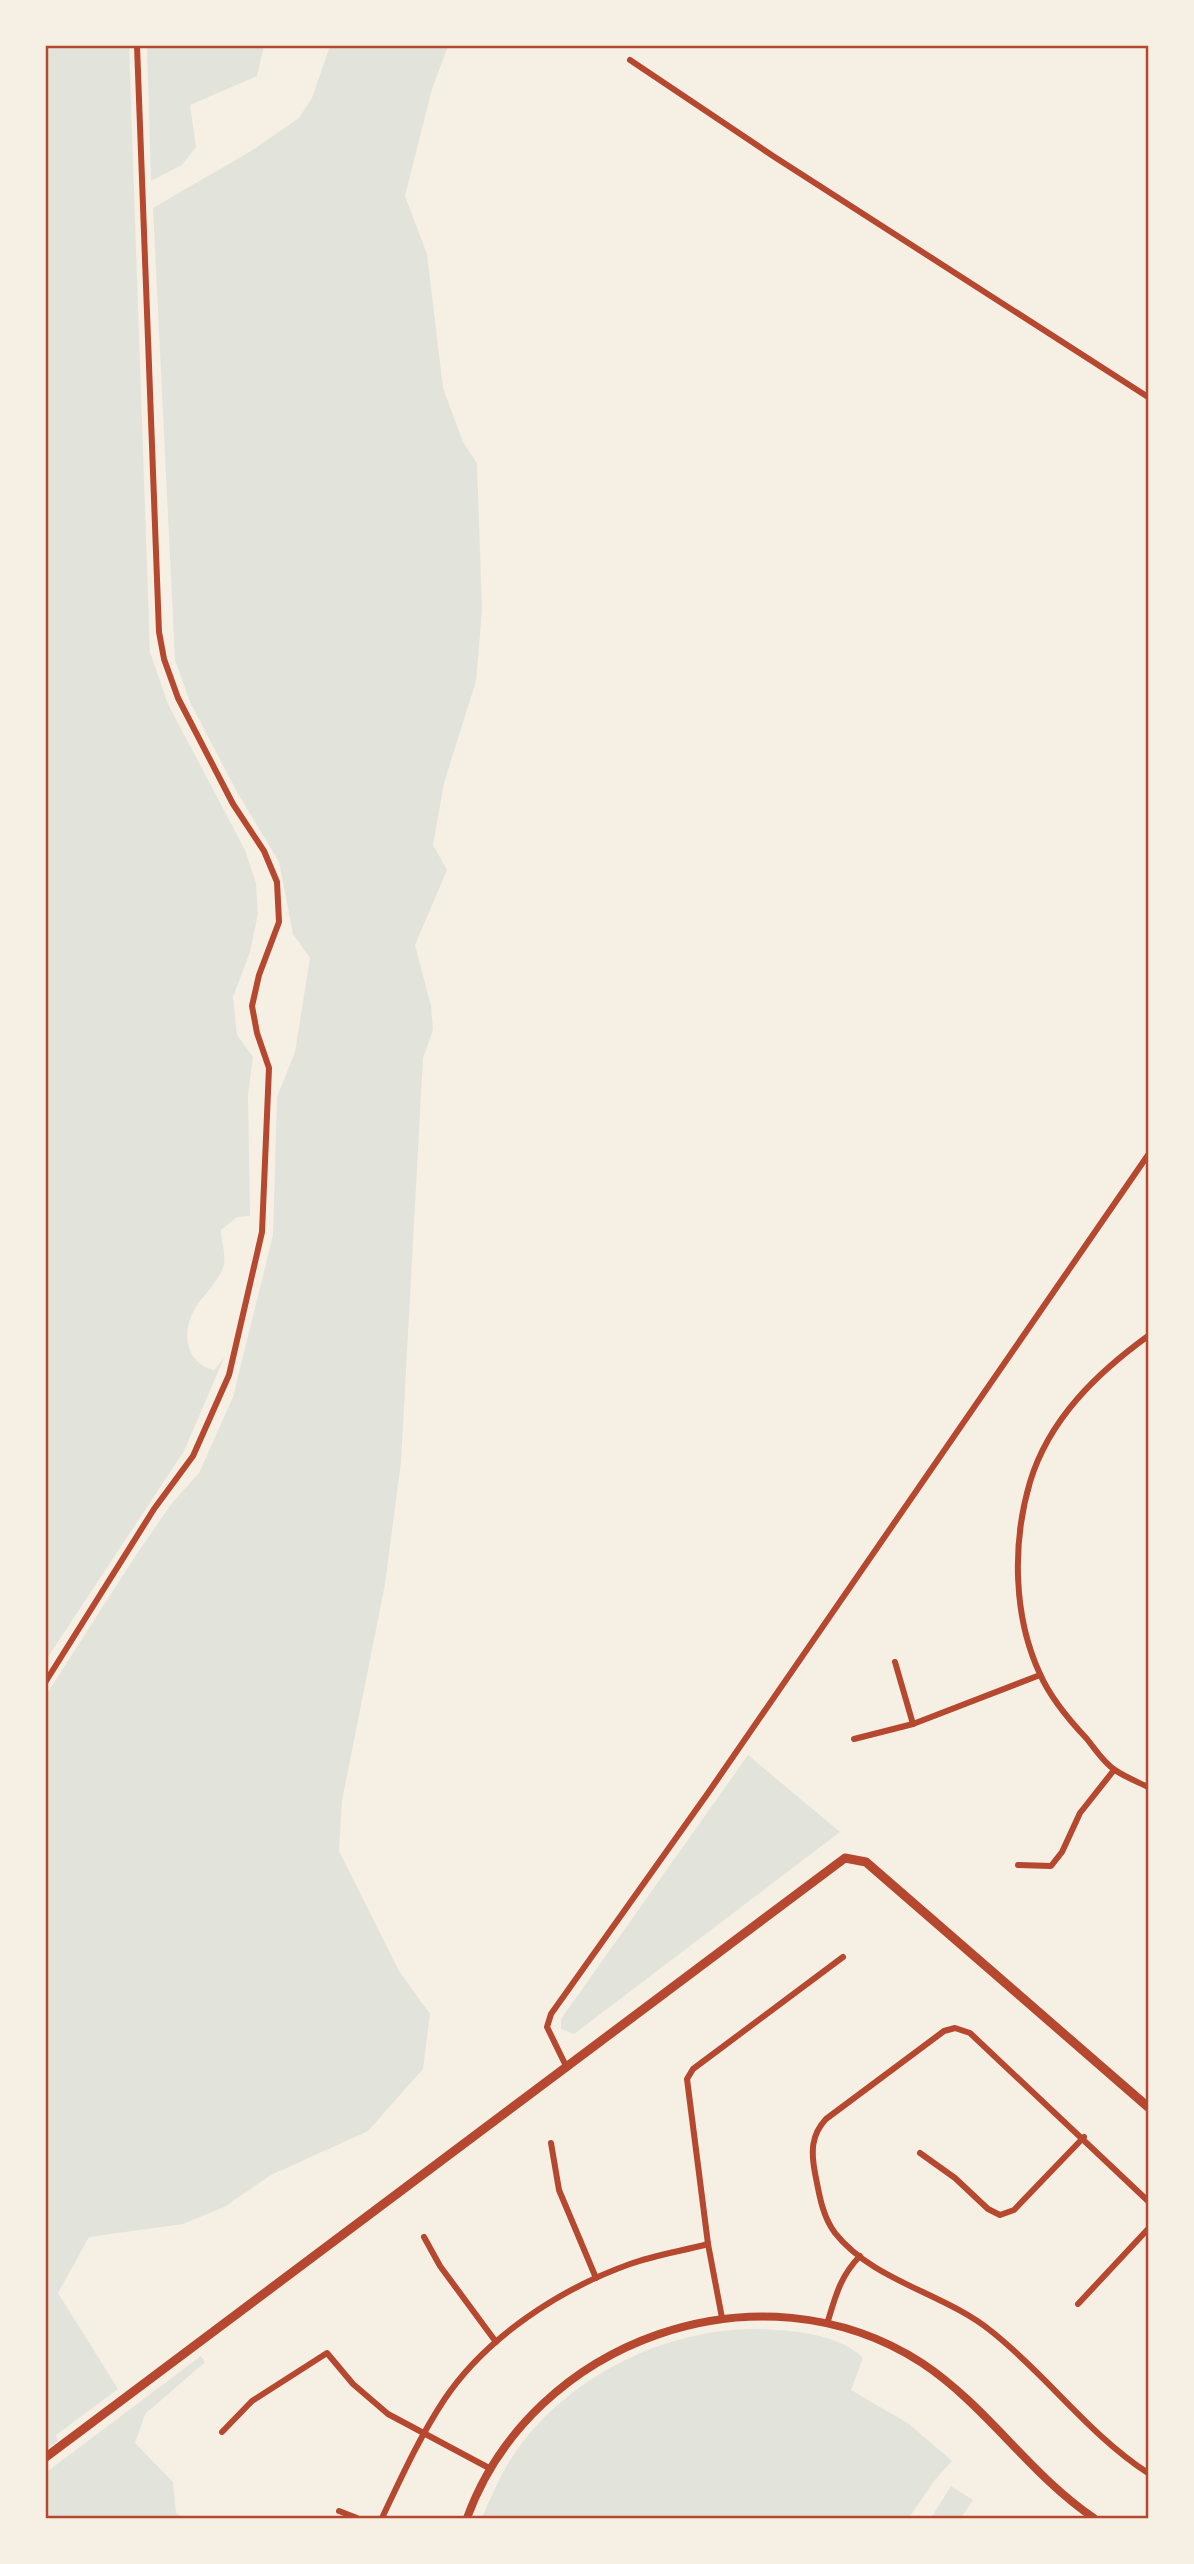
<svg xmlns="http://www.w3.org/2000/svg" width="1194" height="2564" viewBox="0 0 1194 2564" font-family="'Titillium Web',sans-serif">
	<rect width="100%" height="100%" fill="#f6efe4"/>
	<g fill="#e2e4dc">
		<path d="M46 46H129L150 652 168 704 245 850 256 883 258 914 250 952 233 997 237 1035 253 1057 248 1095 250 1216 237 1217 221 1230C221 1241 227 1258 223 1268 217 1283 207 1291 198 1304 180 1328 184 1363 214 1370L224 1358 184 1451 46 1660Z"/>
		<polygon points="147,46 264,46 257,76 190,105 196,147 182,165 151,181"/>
		<polygon points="330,46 448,46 432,89 405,196 427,254 443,388 463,442 477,463 482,610 476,681 444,783 433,845 447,870 415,945 431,1006 433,1030 423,1058 401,1462 385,1584 342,1801 339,1851 399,1971 430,2014 423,2069 368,2131 271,2175 224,2207 183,2224 89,2237 58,2293 118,2389 56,2435 58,2441 46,2450 46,1695 136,1555 172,1503 199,1473 233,1397 273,1235 277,1097 295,1052 310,958 293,934 279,862 237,792 190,702 175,660 153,208 251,151 299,118 312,98"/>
		<polygon points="748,1755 840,1832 574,2034 561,2029 561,2019"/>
		<path d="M755 2329C791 2330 838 2333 863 2358L851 2390 909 2424 952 2461 934 2481 909 2518H482C492 2494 503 2469 519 2447 572 2375 666 2329 755 2329Z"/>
		<polygon points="201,2356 205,2362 145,2414 135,2443 173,2482 176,2513 184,2518 46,2518 48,2471"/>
		<polygon points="951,2486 973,2500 961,2518 931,2518"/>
	</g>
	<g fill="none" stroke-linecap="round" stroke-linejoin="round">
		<g stroke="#b5482f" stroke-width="6">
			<polyline points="630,60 773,156 1148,397"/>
			<path d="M1148 1336C1097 1373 1049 1419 1030 1482 1012 1543 1013 1616 1040 1674 1050 1697 1070 1721 1087 1739 1095 1749 1104 1763 1115 1770 1125 1777 1138 1782 1148 1787"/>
			<polyline points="895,1662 913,1724"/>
			<polyline points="46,1681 154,1509 193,1456 229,1375 262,1232 269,1068 257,1033 252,1006 259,975 279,922 277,882 264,851 233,804 178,698 164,659 159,632 137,46"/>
			<polyline points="854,1739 913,1724 1040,1675"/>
			<polyline points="1018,1865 1051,1866 1062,1852 1080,1813 1114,1770"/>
			<polyline points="567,2068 547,2027 551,2014 708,1793 1148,1155"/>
			<polyline points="551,2143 559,2190 596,2278"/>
			<polyline points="920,2153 955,2178 988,2209 1000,2215 1014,2210 1084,2137"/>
			<path d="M1148 2201 970 2033 955 2028 944 2031 826 2119C811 2135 811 2152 815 2173 819 2193 822 2216 835 2233 873 2281 944 2293 991 2331 1047 2375 1088 2434 1148 2473"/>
			<polyline points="424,2237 440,2266 496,2342"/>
			<polyline points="1078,2304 1148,2229"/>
			<polyline points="722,2318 708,2244 687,2079 693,2069 843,1957"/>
			<path d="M827 2324C835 2298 840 2276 860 2256"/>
			<polyline points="222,2432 252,2401 327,2353 353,2384 388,2414 489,2468"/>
			<polyline points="339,2511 357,2518"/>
			<path d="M382 2518C401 2478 419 2438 444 2400 486 2337 560 2289 630 2264 655 2255 682 2251 708 2244"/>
		</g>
		<path stroke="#b5482f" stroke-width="8" d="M467 2518C532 2340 760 2258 922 2363 987 2406 1030 2475 1094 2518"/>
		<polyline stroke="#b5482f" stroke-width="9" points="46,2457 845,1858 866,1862 1148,2107"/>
	</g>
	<rect width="1194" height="2564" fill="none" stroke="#f6efe4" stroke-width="94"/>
	<rect x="47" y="47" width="1100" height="2470" fill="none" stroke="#b5482f" stroke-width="2.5"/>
</svg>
